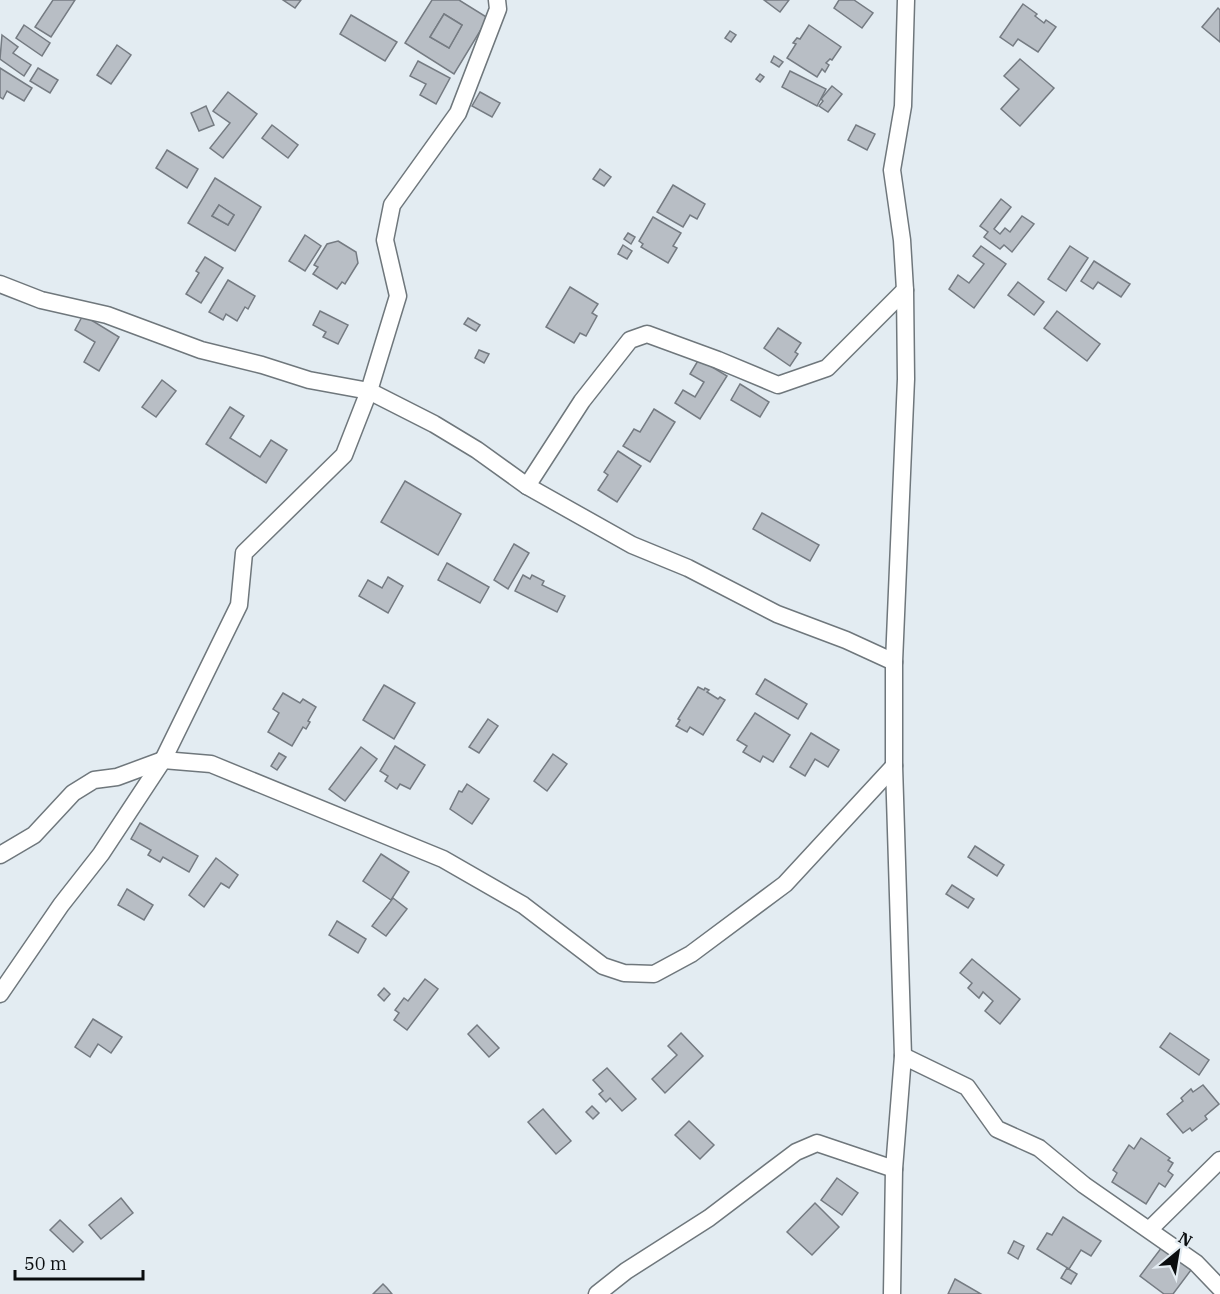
<svg xmlns="http://www.w3.org/2000/svg" width="1220" height="1294" viewBox="0 0 1220 1294" font-family="'IBM Plex Serif',serif">
	<rect width="100%" height="100%" fill="#e3ecf2"/>
	<g fill="#b8bec5" stroke="#757b82" stroke-width="1.5" fill-rule="evenodd">
		<polygon points="53,0 75,0 51,37 35,27"/>
		<polygon points="283,0 301,0 295,8"/>
		<path d="M432 0H459L488 18 454 74 405 43ZM444 14 462 25 449 48 430 37Z"/>
		<polygon points="764,0 789,0 780,12"/>
		<polygon points="839,0 854,0 873,13 862,28 834,8"/>
		<polygon points="1023,4 1037,14 1035,16 1044,23 1046,20 1056,27 1038,52 1018,39 1013,46 1000,37"/>
		<polygon points="1218,8 1220,10 1220,42 1202,27"/>
		<polygon points="444,14 462,25 449,48 430,37"/>
		<polygon points="351,15 397,42 385,61 340,34"/>
		<polygon points="24,25 50,43 42,56 16,38"/>
		<polygon points="809,25 841,47 832,60 830,59 826,63 829,65 825,72 822,69 817,77 787,58 796,44 793,43 797,38 800,39"/>
		<polygon points="730,31 736,35 731,42 725,38"/>
		<polygon points="2,35 18,47 13,53 31,65 24,76 0,59"/>
		<polygon points="117,45 131,55 111,84 97,75"/>
		<polygon points="774,56 783,62 779,67 771,62"/>
		<polygon points="1020,59 1054,88 1020,126 1001,109 1019,89 1004,76"/>
		<polygon points="418,61 450,78 436,104 420,95 426,84 410,76"/>
		<polygon points="0,68 32,88 24,101 7,91 3,99 0,97"/>
		<polygon points="38,68 58,80 50,93 30,81"/>
		<polygon points="790,71 826,89 817,106 782,87"/>
		<polygon points="760,74 764,77 760,82 756,79"/>
		<polygon points="832,86 842,94 828,112 819,106 823,101 821,99"/>
		<polygon points="228,92 257,114 223,158 210,148 230,123 213,111"/>
		<polygon points="480,92 500,103 492,117 472,106"/>
		<polygon points="206,106 214,125 199,131 191,113"/>
		<polygon points="272,125 298,145 288,158 262,138"/>
		<polygon points="856,125 875,134 867,150 848,140"/>
		<polygon points="167,150 198,169 187,188 156,168"/>
		<polygon points="600,169 611,177 604,186 593,179"/>
		<path d="M215 178 261 207 235 251 188 223ZM219 205 234 215 228 225 212 216Z"/>
		<polygon points="673,185 705,204 697,219 690,215 683,227 657,212"/>
		<polygon points="1001,199 1011,207 994,229 1000,234 1005,228 1010,232 1022,216 1034,224 1012,252 1004,245 1000,249 984,237 988,232 980,226"/>
		<polygon points="219,205 234,215 228,225 212,216"/>
		<polygon points="653,217 681,233 673,246 677,248 668,263 641,247 643,244 639,241"/>
		<polygon points="628,233 635,237 631,244 624,239"/>
		<polygon points="305,235 321,246 305,271 289,261"/>
		<polygon points="338,241 356,252 358,263 345,284 342,282 337,289 313,274 318,267 314,265 327,244"/>
		<polygon points="623,245 632,251 627,259 618,254"/>
		<polygon points="981,246 1006,264 974,308 949,289 958,275 969,283 984,264 973,256"/>
		<polygon points="1070,246 1088,258 1066,291 1048,279"/>
		<polygon points="205,257 223,268 201,303 186,294 199,273 196,271"/>
		<polygon points="1094,261 1130,284 1121,297 1098,282 1093,289 1081,281"/>
		<polygon points="228,280 255,296 248,309 245,307 237,321 226,314 223,320 209,312"/>
		<polygon points="1018,282 1044,302 1034,315 1008,295"/>
		<polygon points="570,287 598,304 592,313 597,316 586,336 580,333 574,343 546,327"/>
		<polygon points="320,311 348,325 338,344 323,337 326,332 313,325"/>
		<polygon points="1057,311 1100,344 1087,361 1044,328"/>
		<polygon points="83,315 119,337 99,371 84,362 95,342 75,330"/>
		<polygon points="468,318 480,325 476,331 464,324"/>
		<polygon points="778,328 801,343 795,352 798,354 790,366 764,348"/>
		<polygon points="479,350 489,354 484,363 475,358"/>
		<polygon points="699,359 727,376 700,419 675,403 683,390 695,397 704,382 690,374"/>
		<polygon points="162,380 176,391 156,417 142,407"/>
		<polygon points="740,384 769,402 760,417 731,400"/>
		<polygon points="230,407 244,416 230,438 260,457 271,440 287,450 266,483 206,444"/>
		<polygon points="654,409 675,422 650,462 623,446 634,429 640,432"/>
		<polygon points="618,451 641,466 617,502 598,490 608,475 604,472"/>
		<polygon points="405,481 461,514 438,555 381,522"/>
		<polygon points="762,513 819,545 810,561 753,529"/>
		<polygon points="514,544 529,553 508,589 494,580"/>
		<polygon points="447,563 489,587 480,603 438,580"/>
		<polygon points="523,575 530,579 532,575 544,581 542,585 565,596 557,612 515,591"/>
		<polygon points="388,577 403,586 388,613 359,596 368,580 382,588"/>
		<polygon points="765,679 807,704 798,719 756,694"/>
		<polygon points="384,685 415,703 394,739 363,720"/>
		<polygon points="698,687 704,690 705,688 709,690 707,692 718,699 720,697 725,700 703,735 690,727 687,732 676,726 680,720 678,719"/>
		<polygon points="283,693 300,703 303,699 316,707 308,721 310,722 306,729 303,727 292,746 268,732 279,713 273,709"/>
		<polygon points="755,713 790,735 773,762 763,756 760,762 743,752 747,746 737,740"/>
		<polygon points="488,719 498,726 479,753 469,747"/>
		<polygon points="811,733 839,750 828,767 815,759 805,776 790,767"/>
		<polygon points="395,746 425,765 410,789 400,784 397,789 385,781 388,776 380,771"/>
		<polygon points="361,747 377,759 345,801 329,789"/>
		<polygon points="279,753 286,757 277,770 271,766"/>
		<polygon points="553,754 567,764 547,791 534,781"/>
		<polygon points="467,784 489,799 472,824 450,809 459,791 462,792"/>
		<polygon points="140,823 198,856 189,872 163,857 160,862 148,855 151,850 131,839"/>
		<polygon points="975,846 1004,865 997,876 968,857"/>
		<polygon points="381,854 409,872 391,900 363,881"/>
		<polygon points="216,858 238,875 229,888 221,883 204,907 189,895"/>
		<polygon points="952,885 974,899 968,908 946,894"/>
		<polygon points="127,889 153,905 144,920 118,905"/>
		<polygon points="393,898 407,909 386,936 372,926"/>
		<polygon points="337,921 366,939 358,953 329,935"/>
		<polygon points="972,959 1020,999 1000,1024 985,1011 993,1001 983,992 979,998 968,988 972,983 960,973"/>
		<polygon points="425,979 438,989 407,1030 394,1020 399,1013 395,1010 404,998 408,1001"/>
		<polygon points="384,988 390,994 384,1001 378,995"/>
		<polygon points="93,1019 122,1037 111,1053 98,1044 90,1057 75,1047"/>
		<polygon points="477,1025 499,1048 489,1057 468,1034"/>
		<polygon points="681,1033 703,1056 665,1093 652,1079 677,1055 668,1046"/>
		<polygon points="1170,1033 1209,1060 1199,1075 1160,1047"/>
		<polygon points="607,1068 636,1099 622,1111 610,1098 606,1102 599,1094 603,1091 593,1080"/>
		<polygon points="1203,1085 1219,1104 1205,1116 1207,1119 1192,1131 1190,1128 1183,1133 1167,1114 1183,1101 1181,1098 1191,1089 1193,1092"/>
		<polygon points="592,1106 599,1113 593,1119 586,1112"/>
		<polygon points="543,1109 571,1141 556,1154 528,1122"/>
		<polygon points="689,1121 714,1145 700,1159 675,1135"/>
		<polygon points="1141,1138 1170,1158 1168,1160 1173,1163 1168,1171 1173,1175 1165,1187 1159,1183 1146,1204 1112,1182 1117,1173 1113,1170 1129,1145 1134,1149"/>
		<polygon points="837,1178 858,1193 842,1215 821,1200"/>
		<polygon points="121,1198 133,1213 101,1239 89,1225"/>
		<polygon points="815,1203 839,1227 812,1255 787,1232"/>
		<polygon points="1063,1217 1101,1241 1091,1256 1081,1250 1069,1269 1037,1249 1047,1233 1052,1235"/>
		<polygon points="60,1220 83,1242 73,1252 50,1230"/>
		<polygon points="1014,1241 1024,1246 1018,1259 1008,1253"/>
		<polygon points="1162,1247 1191,1270 1173,1294 1164,1294 1140,1276"/>
		<polygon points="1067,1268 1077,1274 1071,1284 1061,1278"/>
		<polygon points="955,1279 981,1294 948,1294"/>
		<polygon points="383,1284 387,1288 392,1294 373,1294"/>
	</g>
	<g fill="none" stroke-linecap="round" stroke-linejoin="round">
		<g stroke="#6f777c" stroke-width="19">
			<g id="minor">
				<polyline points="0,284 41,300 107,315 201,350 262,365 309,380 369,391 434,424 477,450 527,486 632,545 688,568 777,614 846,640 894,662"/>
				<polyline points="527,486 582,401 630,340 647,334 718,360 778,385 827,368 905,290"/>
				<polyline points="0,855 34,835 73,793 94,780 117,777 163,760 211,764 443,859 523,905 603,966 624,973 654,974 691,954 785,884 894,766"/>
				<polyline points="0,994 61,905 101,854 163,760 239,605 244,553 344,455 369,391 398,296 385,240 392,205 458,113 498,9 497,0"/>
				<polyline points="903,1056 967,1087 997,1129 1039,1148 1084,1185 1196,1263 1220,1288"/>
				<polyline points="1150,1229 1220,1160"/>
				<polyline points="597,1294 626,1271 709,1218 796,1152 817,1143 894,1169"/>
				<polyline points="892,1294 894,1169 903,1056 894,766 894,662 906,379 905,290 902,240 892,170 903,106 906,0"/>
			</g>
		</g>
		<use href="#minor" stroke="#fff" stroke-width="16"/>
	</g>
	<g transform="translate(1178 1252) rotate(30)" stroke="#e3ecf2" stroke-width="4.5" paint-order="stroke">
	<path d="M0-4.5L10 22L0 15L-10 22Z" fill="#0a0d0f"/>
	<text y="-9" font-size="16" font-weight="bold" text-anchor="middle" fill="#0a0d0f">N</text>
	</g>
	<path d="M15 1270v9h128v-9" fill="none" stroke="#0a0d0f" stroke-width="3"/>
	<text x="24" y="1270" font-size="18" fill="#0a0d0f" stroke="#e3ecf2" stroke-width="4.5" paint-order="stroke">50 m</text>
</svg>
